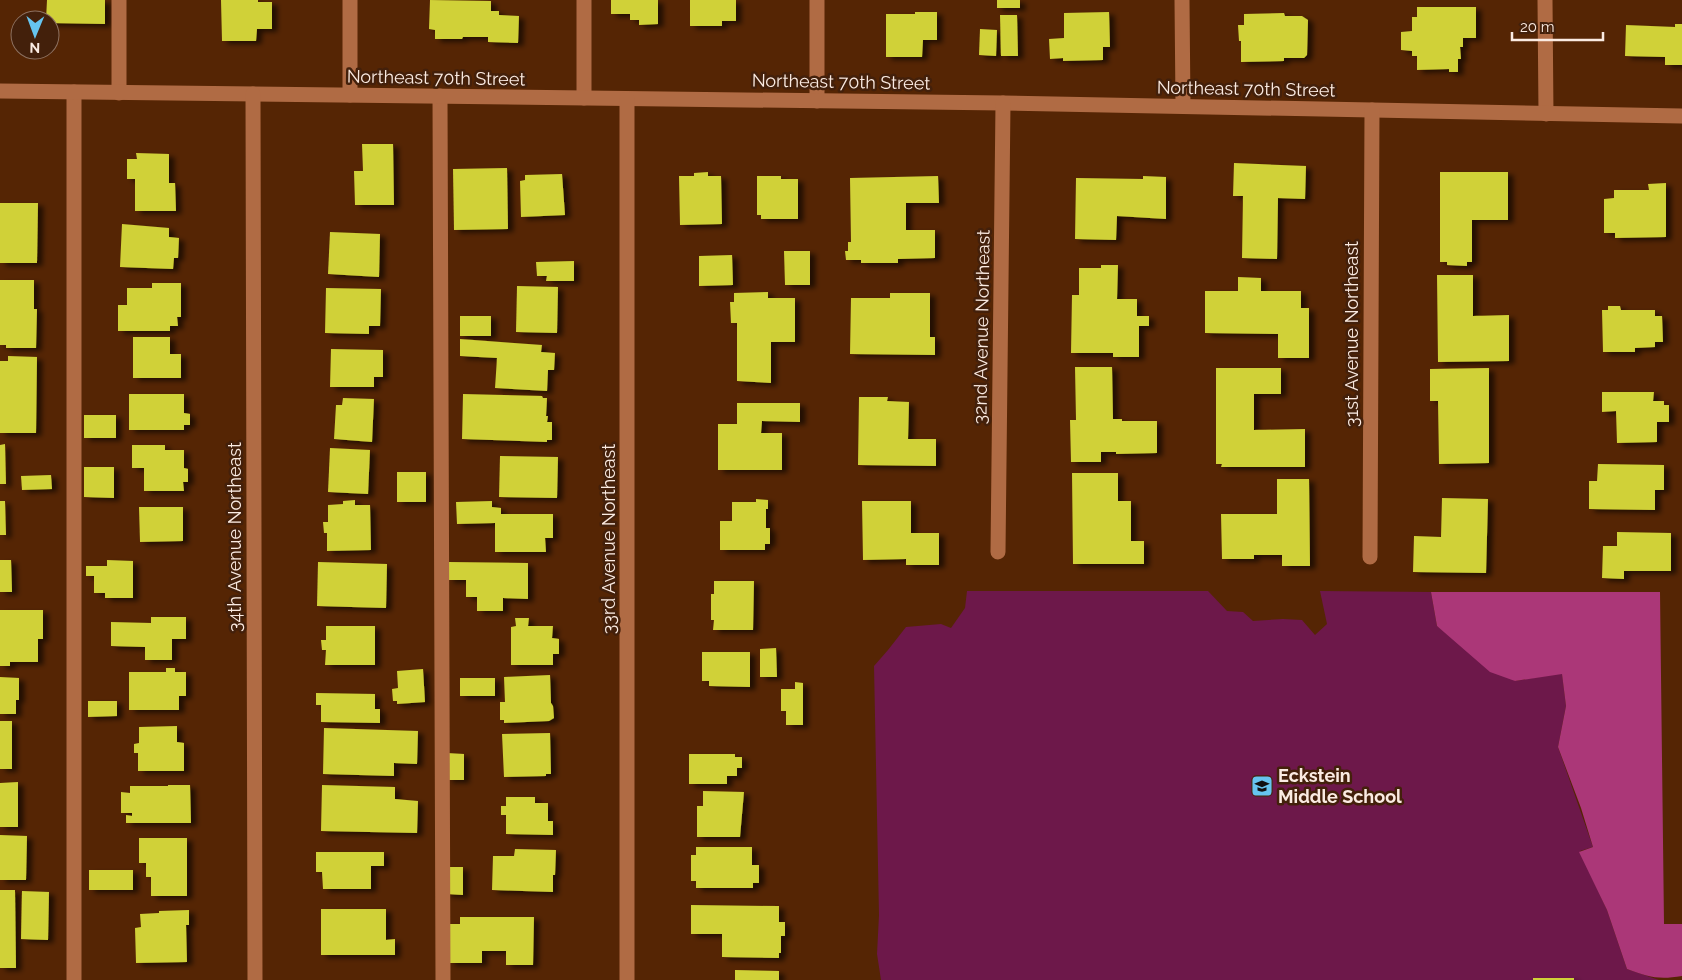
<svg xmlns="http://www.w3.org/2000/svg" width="1682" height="980" viewBox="0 0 1682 980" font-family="Raleway,sans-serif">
	<defs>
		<filter id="shadow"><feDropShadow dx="5.5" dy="3" stdDeviation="2.5" flood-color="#0009"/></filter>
	</defs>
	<rect width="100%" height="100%" fill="#552504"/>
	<polygon fill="#6d184a" points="967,591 1208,591 1227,611 1243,612 1253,621 1283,619 1302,620 1315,635 1327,624 1320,591 1431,592 1437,626 1515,681 1562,673 1566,706 1558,747 1593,847 1580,851 1607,910 1627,969 1659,980 881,980 877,954 879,915 874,666 888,650 906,627 941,624 951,628 965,608"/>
	<path fill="#ab3778" d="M1431 592H1660L1664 924H1682V976C1658 980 1649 977 1627 969L1607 910 1579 852 1593 847 1581 808 1558 747 1566 706 1562 674 1515 681 1490 672 1437 626Z"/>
	<g fill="#d0d137" filter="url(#shadow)">
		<polygon points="47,0 105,0 105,24 50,23 50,20 46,20"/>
		<polygon points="221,0 258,0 258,2 272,2 272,29 257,29 256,41 222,41"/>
		<polygon points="430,0 491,1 491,11 499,11 499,15 519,16 518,43 488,42 488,37 463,37 462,39 435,39 435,30 429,29"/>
		<polygon points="611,0 658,0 658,24 639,25 639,20 630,20 630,14 611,14"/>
		<polygon points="690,0 736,0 736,21 722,21 722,26 690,26"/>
		<rect x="997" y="0" width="23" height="8"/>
		<polygon points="1417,7 1476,7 1476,38 1463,38 1463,47 1460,47 1461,59 1458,59 1458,72 1449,72 1449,69 1417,70 1417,56 1412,56 1412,51 1401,50 1401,32 1412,31 1412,17 1417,17"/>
		<polygon points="915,12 937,12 937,40 923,40 922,57 886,57 886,14 915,14"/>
		<polygon points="1109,12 1110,47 1103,47 1103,60 1063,61 1063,58 1050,59 1049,39 1064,38 1064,13"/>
		<polygon points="1284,13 1285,16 1302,16 1308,20 1307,55 1304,58 1284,58 1284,61 1241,62 1241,41 1239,41 1238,25 1244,25 1244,14"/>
		<polygon points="1000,15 1017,15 1018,56 1001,56"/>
		<polygon points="1675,24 1682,24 1682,65 1665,65 1665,57 1625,56 1626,25 1675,27"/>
		<polygon points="980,29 997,30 996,56 979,55"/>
		<polygon points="362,144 393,144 394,205 355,205 354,171 363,171"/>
		<polygon points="136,153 169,154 169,183 175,183 176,211 135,211 135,179 127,179 127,159 137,159"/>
		<polygon points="1234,163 1306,166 1305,199 1278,198 1277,259 1242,258 1243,196 1233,196"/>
		<polygon points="507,168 508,229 454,230 453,169"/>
		<polygon points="708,172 708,176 721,176 722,224 680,225 679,176 694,176 694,173"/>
		<polygon points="1440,172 1508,172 1508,220 1472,220 1472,262 1467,262 1467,266 1447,265 1447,262 1440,262"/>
		<polygon points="562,174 565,215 521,217 520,181 525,180 525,175"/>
		<polygon points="757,176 781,176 781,179 798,179 798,219 761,219 761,215 757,215"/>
		<polygon points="938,176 939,203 906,203 906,230 935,230 935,258 898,259 898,263 861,263 861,260 846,260 845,251 848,251 848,242 851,242 850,178"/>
		<polygon points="1143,176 1166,177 1166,219 1117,216 1116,240 1075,239 1076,178 1143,179"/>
		<polygon points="1666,183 1666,237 1615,238 1615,233 1604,233 1604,199 1614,198 1614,190 1649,190 1648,184"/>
		<polygon points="0,203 38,203 37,263 0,263"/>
		<polygon points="122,224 169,228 169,237 179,238 178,258 174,258 173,269 120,267"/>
		<polygon points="330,232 380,234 379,277 328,274"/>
		<polygon points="784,251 810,251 810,285 785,285"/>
		<polygon points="732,255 733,285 699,286 699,256"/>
		<polygon points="574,261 574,281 546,281 547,276 537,276 536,262"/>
		<polygon points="1101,265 1118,265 1117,299 1137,299 1137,316 1149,316 1149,326 1139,326 1139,357 1113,357 1113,353 1071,353 1072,295 1079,295 1079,268 1101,268"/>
		<polygon points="1437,275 1473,275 1473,316 1509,315 1509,361 1438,362"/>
		<polygon points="1238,277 1261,278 1261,291 1301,291 1301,308 1309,308 1309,358 1278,358 1278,334 1205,333 1205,291 1238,291"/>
		<polygon points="0,280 34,280 34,309 37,309 36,348 6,348 6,345 0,345"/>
		<polygon points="152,283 181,283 181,317 177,317 178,326 170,326 170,331 118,331 118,305 127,305 127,288 152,288"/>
		<polygon points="517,286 558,287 557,333 516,332"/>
		<polygon points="326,288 381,289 380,326 369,326 369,334 325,333"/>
		<polygon points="768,292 768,298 795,298 795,342 771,342 771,383 737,381 737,323 731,323 730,302 734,302 734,293"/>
		<polygon points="890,293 930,293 930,337 935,337 935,355 850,354 851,298 890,298"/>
		<polygon points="1608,306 1620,306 1621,310 1655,310 1655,316 1662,316 1663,342 1655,342 1655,347 1635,348 1635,352 1603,352 1602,310 1608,310"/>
		<rect x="460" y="316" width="31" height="20"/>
		<polygon points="133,337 170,337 170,354 181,354 181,378 133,378"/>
		<polygon points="460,339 542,345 541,352 555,353 554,370 548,370 547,391 495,388 497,358 460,356"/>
		<polygon points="331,349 383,350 383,377 374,377 374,387 330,387"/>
		<polygon points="8,356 37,357 36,433 0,433 0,361 8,361"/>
		<polygon points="1075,367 1112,367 1113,419 1122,419 1122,421 1157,421 1157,453 1116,454 1116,452 1101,452 1101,462 1071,462 1070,420 1076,420"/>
		<polygon points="1216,368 1281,368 1281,394 1254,394 1254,430 1305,429 1305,467 1221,467 1222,464 1216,464"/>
		<polygon points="1489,368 1489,463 1439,464 1438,401 1430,401 1430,369"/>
		<polygon points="1602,392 1654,392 1653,401 1664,401 1664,405 1669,405 1669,422 1657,422 1657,442 1617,443 1616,411 1602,412"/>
		<polygon points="129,394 184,394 184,413 190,414 190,425 184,425 184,430 129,430"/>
		<polygon points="463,394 542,396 543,398 547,398 546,416 548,416 547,422 552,422 552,440 547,440 547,442 462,439"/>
		<polygon points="859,397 888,397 887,401 909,402 908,439 936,439 936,466 858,465"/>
		<polygon points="343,398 374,399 372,442 334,439 336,405 342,405"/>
		<polygon points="737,403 800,403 800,422 762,421 761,433 782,433 782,470 718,470 718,424 737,424"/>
		<rect x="84" y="415" width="32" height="23"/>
		<polygon points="5,444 6,484 0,484 0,445"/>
		<polygon points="132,445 165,445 165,450 184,450 184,468 188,469 188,482 183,482 184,491 144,491 144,468 132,468"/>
		<polygon points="330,448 370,450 368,494 328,492"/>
		<polygon points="500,456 558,457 557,498 499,497"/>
		<polygon points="1598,464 1664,465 1664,490 1655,490 1655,510 1589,509 1589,481 1597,481"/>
		<polygon points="84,467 114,467 114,498 84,497"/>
		<rect x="397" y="472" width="29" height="30"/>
		<polygon points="1072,473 1118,473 1118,501 1131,501 1131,541 1144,541 1144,564 1073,564"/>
		<polygon points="51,475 52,489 22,490 21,476"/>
		<polygon points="1277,479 1309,479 1310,566 1282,566 1282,555 1254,555 1254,559 1222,559 1221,514 1277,514"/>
		<polygon points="1442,498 1488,499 1486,573 1413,572 1414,536 1441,537"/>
		<polygon points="756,499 768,500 768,509 766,509 766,528 770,528 770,544 765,544 765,550 720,550 720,521 732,521 732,502 756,502"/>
		<polygon points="355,500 355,505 370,505 371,550 327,551 327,533 324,533 323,522 328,522 328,505 343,504 343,501"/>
		<polygon points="0,501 5,501 6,535 0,535"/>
		<polygon points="492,501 492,507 501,508 501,514 553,514 553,538 545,538 546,552 495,552 495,523 457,524 456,502"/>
		<polygon points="862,501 911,501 911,533 939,533 939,565 906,565 906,559 863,560"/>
		<polygon points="139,507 183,507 183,541 140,542"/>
		<polygon points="1617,532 1671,533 1671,571 1624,571 1624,579 1602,578 1603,546 1617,546"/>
		<polygon points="0,560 11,560 12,592 0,592"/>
		<polygon points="107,560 133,561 133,598 105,598 105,593 94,593 94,576 86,576 86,566 107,566"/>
		<polygon points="318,562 387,564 386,608 317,606"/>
		<polygon points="448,562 528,563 528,599 503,598 503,611 477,611 477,597 466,597 466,580 448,580"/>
		<polygon points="714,581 754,581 753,630 713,630 714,620 711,620 711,594 714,594"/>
		<polygon points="0,610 43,610 43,639 38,639 38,662 10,662 10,666 0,666"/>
		<polygon points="151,617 186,617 186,639 172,639 172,660 145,660 145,647 111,646 111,622 151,623"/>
		<polygon points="515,618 529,618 528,626 553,626 552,638 559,639 559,654 553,654 553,665 511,665 511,627 516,626"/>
		<polygon points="326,626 375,626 375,665 325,665 326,650 322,650 321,640 326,640"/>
		<polygon points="776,648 777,677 760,677 760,649"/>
		<polygon points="702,652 750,652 750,687 709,686 709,681 702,681"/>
		<polygon points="166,668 175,668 175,672 186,672 186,696 179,696 179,710 129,710 129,672 166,672"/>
		<polygon points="423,669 425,702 397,704 397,701 393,701 392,689 398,688 397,671"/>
		<polygon points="550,675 551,703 553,706 554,718 549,721 504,723 504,720 500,720 500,702 505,702 504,677"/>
		<polygon points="0,677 19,678 19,700 16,700 16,714 0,714"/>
		<rect x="460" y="678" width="35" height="18"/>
		<polygon points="795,682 803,683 803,725 786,725 786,711 781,711 781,689 795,689"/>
		<polygon points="316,693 375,694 375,709 380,709 380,723 321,722 321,705 316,705"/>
		<polygon points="88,701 117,701 117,716 88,717"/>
		<rect x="0" y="721" width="12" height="48"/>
		<polygon points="177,726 177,742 184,743 184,771 138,771 138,753 134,753 134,744 139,743 139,727"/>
		<polygon points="324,728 418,731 417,764 394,763 394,776 323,774"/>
		<polygon points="550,733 551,774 546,774 546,776 504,777 502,734"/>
		<polygon points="447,753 464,754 464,780 447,780"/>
		<polygon points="689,754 735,754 735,757 742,757 742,768 737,768 737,776 727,776 727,784 689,784"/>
		<polygon points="18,782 18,827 0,827 0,783"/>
		<polygon points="168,785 190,785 191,823 126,823 126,815 132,816 132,813 121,813 121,792 130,793 130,786 168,786"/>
		<polygon points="322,785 395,787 395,799 418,801 417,833 321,831"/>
		<polygon points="703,791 744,792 740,837 697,837 697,806 703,806"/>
		<polygon points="506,797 535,797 535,803 548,803 548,821 553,821 553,835 506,834 506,815 501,815 501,806 506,806"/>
		<polygon points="0,835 27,836 26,880 0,880"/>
		<polygon points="139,838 187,838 187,896 151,896 151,877 146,877 146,863 139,863"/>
		<polygon points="696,847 752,847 752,865 759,865 759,883 753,883 753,888 696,888 696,881 691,881 691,855 696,855"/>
		<polygon points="515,849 556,850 555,875 553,875 553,892 492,890 493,856 514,856"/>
		<polygon points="316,852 384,852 384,866 371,866 371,889 323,889 322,872 316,872"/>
		<polygon points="446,867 463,867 463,895 446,894"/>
		<rect x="89" y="870" width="44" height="20"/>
		<polygon points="0,890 15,890 16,968 0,968"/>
		<polygon points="22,891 49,892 48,940 21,939"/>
		<polygon points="691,905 779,906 779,922 785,922 785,936 781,936 781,953 779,953 779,958 722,957 722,934 691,934"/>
		<polygon points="321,909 386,909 386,940 395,939 395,955 321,955"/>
		<polygon points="189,910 189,925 186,925 187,962 136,963 135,928 141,927 140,914 159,913 159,911"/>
		<polygon points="460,917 534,917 533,965 506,965 506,951 482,951 482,963 449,963 449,924 460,924"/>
		<polygon points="735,970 779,971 779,980 735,980"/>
		<rect x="1533" y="978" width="41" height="2"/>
	</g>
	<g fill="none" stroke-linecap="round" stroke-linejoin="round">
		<g stroke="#b06b44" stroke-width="15">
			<polyline points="119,0 119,93"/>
			<polyline points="440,96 443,980"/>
			<polyline points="584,98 584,0"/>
			<polyline points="74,980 74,92"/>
		</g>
		<g stroke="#b06b44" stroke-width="15">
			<polyline points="350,0 350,95"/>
			<polyline points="817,0 817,101"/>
			<polyline points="1182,0 1183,106"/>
			<polyline points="1545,0 1546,114"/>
			<polyline points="0,91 1003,103 1682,116"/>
			<polyline points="253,94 255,980"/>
			<polyline points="627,99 627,980"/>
			<polyline points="998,552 1003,103"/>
			<polyline points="1370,557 1372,110"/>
		</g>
	</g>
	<defs>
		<g id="school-square" transform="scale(1.125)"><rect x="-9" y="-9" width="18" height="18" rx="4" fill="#66c4ef" stroke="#43200b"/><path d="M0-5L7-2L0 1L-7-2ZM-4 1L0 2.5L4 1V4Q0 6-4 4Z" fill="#111"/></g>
	</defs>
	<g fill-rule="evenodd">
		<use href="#school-square" x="1262" y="786"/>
	</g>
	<g text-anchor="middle" stroke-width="5" stroke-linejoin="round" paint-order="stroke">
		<g font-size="18" fill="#fbebe2" stroke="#43200b">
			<text transform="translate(436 78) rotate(1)" y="6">Northeast 70th Street</text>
			<text transform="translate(841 82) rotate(1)" y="6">Northeast 70th Street</text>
			<text transform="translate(1246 89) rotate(1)" y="6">Northeast 70th Street</text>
			<text transform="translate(982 327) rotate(-89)" y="6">32nd Avenue Northeast</text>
			<text transform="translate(1352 334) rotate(-90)" y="6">31st Avenue Northeast</text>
			<text transform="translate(235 537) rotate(-90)" y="6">34th Avenue Northeast</text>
			<text transform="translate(609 539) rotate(-90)" y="6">33rd Avenue Northeast</text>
		</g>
		<g font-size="18" font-weight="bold" fill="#fbebe2" stroke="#43200b" text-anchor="start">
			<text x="1278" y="782">Eckstein<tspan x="1278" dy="21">Middle School</tspan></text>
		</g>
	</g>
	<g transform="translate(35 35) rotate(181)"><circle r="24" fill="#43200b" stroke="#8d7161"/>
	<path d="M0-4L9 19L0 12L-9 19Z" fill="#66c4ef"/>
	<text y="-8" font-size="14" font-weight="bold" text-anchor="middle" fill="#fbebe2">N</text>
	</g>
	<path d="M1512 32v8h91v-8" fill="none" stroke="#fbebe2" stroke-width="2.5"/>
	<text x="1520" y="32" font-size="15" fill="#fbebe2" stroke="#43200b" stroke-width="4" paint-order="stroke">20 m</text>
</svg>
